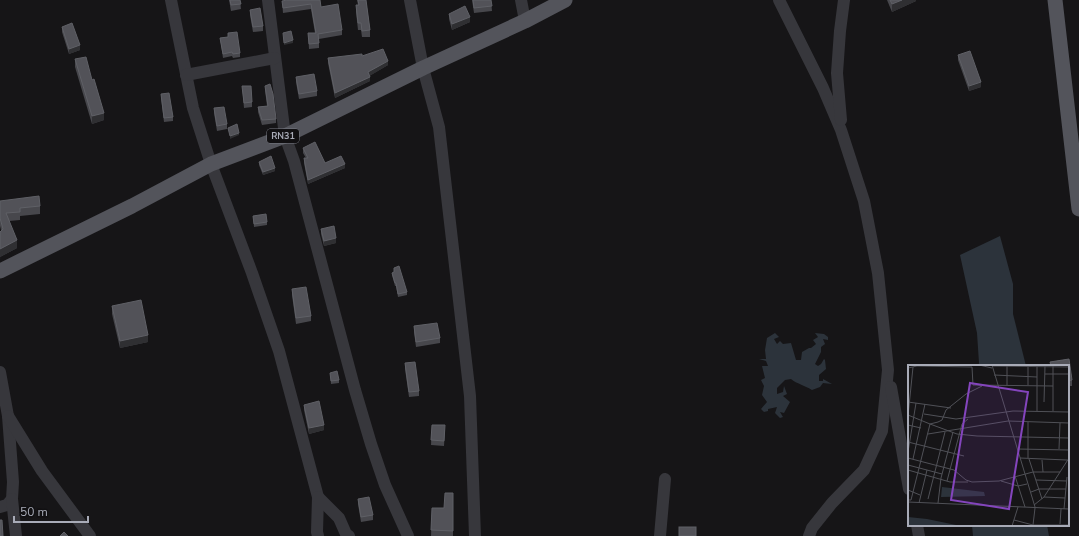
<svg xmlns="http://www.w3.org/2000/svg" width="1079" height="536" viewBox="0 0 1079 536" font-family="'Nunito Sans',sans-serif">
	<rect width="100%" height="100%" fill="#161517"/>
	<g fill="#2c333b">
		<polygon points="1000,236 1013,284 1013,314 1026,366 978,366 979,363 977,333 960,255"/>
		<path d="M775 333 779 337 774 339 777 344 780 341 783 344 791 343 796 360H801L802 352 809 348H811L816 344 813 340 818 337 815 333 824 334 828 337V340L823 339 825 344 821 347V352L815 364 818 366 821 364 824 359 825 360 826 369 819 375V381H823V379L832 384 823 383 820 387 812 390C804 385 797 384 791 379L785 380 777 388V394L783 392 784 386 787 394 783 396 790 402 784 413 780 412 783 417 780 418 775 413 777 407 768 409V411L764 412 761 409 767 402 762 395 764 386 761 380 765 378 762 366H768L766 361 759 359H766L765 350 767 338Z"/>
		<polygon points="972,525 1047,525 1049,536 973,536"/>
	</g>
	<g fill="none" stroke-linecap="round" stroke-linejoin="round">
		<g stroke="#37373c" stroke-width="12">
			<polyline points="171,0 193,108 211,164 252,273 279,351 318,497 317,532 318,536"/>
			<polyline points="268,0 285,136 294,161 355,390 371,444 385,485 408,536"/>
			<polyline points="410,0 423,68 439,127 470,396 475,536"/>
			<polyline points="521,0 525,21"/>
			<polyline points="779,0 823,88 841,130 864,201 878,273 888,370 882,431 864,470 832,503 812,528 809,536"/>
			<polyline points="186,75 275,58"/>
			<polyline points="841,120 837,73 840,31 844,0"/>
			<polyline points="0,372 8,416 13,482 12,499 7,505 0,507"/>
			<polyline points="891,387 909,489"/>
			<polyline points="8,416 42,471 90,536"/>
			<polyline points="318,497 339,518 346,534 349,536"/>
			<polyline points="12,499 16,536"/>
			<polyline points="917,525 919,536"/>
			<polyline points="660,536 665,479"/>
		</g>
		<g stroke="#53545b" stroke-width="15">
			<polyline points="1055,0 1079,209"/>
			<polyline points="0,271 132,206 211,164 285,136 423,68 525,21 565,0"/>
		</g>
	</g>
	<g fill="#47474c">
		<polygon points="229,0 240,0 241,9 231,11"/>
		<polygon points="320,0 321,7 342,30 342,35 319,39 319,48 309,49 308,33 315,33 311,9 283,13 282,1"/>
		<polygon points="357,0 366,0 370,30 370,37 362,37 361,30 358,30 356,12 356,5 358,5"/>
		<polygon points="472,0 491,0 492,11 474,13"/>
		<polygon points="887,0 916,0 916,1 892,12"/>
		<polygon points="250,10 263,26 263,31 253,32 250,15"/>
		<polygon points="449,14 470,22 452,30 449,19"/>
		<polygon points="62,27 80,50 69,54 62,32"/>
		<polygon points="228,33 240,53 240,57 233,58 232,56 223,58 220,38 228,37"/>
		<polygon points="958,55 981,87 969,91 958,60"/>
		<polygon points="362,56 388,65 369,76 370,81 335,98 328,63 328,58"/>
		<polygon points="75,59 104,120 92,124 75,67"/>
		<polygon points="296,77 317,91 317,96 299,99 296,82"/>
		<polygon points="242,86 252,102 252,107 244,108"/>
		<polygon points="265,86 276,119 276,123 262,125 258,112 258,107 267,106 265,90"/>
		<polygon points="161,94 173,117 173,121 164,122 161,98"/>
		<polygon points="214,108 227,124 227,129 217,131 214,113"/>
		<polygon points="303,148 325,163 345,168 308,184 304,163 304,158 306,158 303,153"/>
		<polygon points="259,162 275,171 263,175 259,165"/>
		<polygon points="0,201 40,206 40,214 20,216 20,220 9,221 17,248 0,257 0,260 1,230 0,226"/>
		<polygon points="253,216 267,222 267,225 254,227"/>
		<polygon points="321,229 336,243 324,246 321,234"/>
		<polygon points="394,268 407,292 407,295 398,297 396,286 395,286 392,275 392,273 394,272"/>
		<polygon points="292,289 311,316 311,321 296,324 292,295"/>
		<polygon points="112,306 148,342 120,348 112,314"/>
		<polygon points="414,326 440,338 440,343 416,347 414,332"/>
		<polygon points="1069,359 1072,380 1072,386 1068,386 1068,366 1050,366 1050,362"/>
		<polygon points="405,363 419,391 419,396 409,397 405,369"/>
		<polygon points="330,373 339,380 339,383 331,384"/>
		<polygon points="304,405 324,430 309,434 304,410"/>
		<polygon points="432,425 445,430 444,446 431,445"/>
		<polygon points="453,493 453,536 431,536 432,508 444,508"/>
		<polygon points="358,499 373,515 373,520 361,522 358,504"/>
	</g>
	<g fill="#2f2f32">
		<polygon points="902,0 916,0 916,1 892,12 892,4"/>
		<polygon points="470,17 470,22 452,30 452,24"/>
		<polygon points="293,40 293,43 284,45 284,43"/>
		<polygon points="80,45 80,50 69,54 69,49"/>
		<polygon points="388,61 388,65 368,77 368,72"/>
		<polygon points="370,77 370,81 335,98 335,93"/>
		<polygon points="981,82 981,87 969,91 969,86"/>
		<polygon points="104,113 104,120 92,124 92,116"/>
		<polygon points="239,133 239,135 230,139 230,136"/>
		<polygon points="345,164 345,168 308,184 308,180"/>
		<polygon points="275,168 275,171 263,175 263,172"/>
		<polygon points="336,238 336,243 324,246 324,241"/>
		<polygon points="17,240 17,248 0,257 0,260 0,249"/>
		<polygon points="148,335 148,342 120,348 120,341"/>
		<polygon points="324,425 324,430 309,434 309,428"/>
	</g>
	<g fill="#525258" stroke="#5f6066">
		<polygon points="230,0 240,0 241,4 231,5"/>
		<polygon points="287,0 320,0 321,7 338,4 342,30 318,34 319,43 309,44 308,33 316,33 311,4 283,8 282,1"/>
		<polygon points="358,0 366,0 370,30 362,31 361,23 358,23 356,5 359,5"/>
		<polygon points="473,0 491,0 492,6 474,8"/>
		<polygon points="890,0 902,0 892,4"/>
		<polygon points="465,6 470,17 452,24 449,14"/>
		<polygon points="260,8 263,26 253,27 250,10"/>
		<polygon points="72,23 80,45 69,49 62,27"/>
		<polygon points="291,31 293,40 284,43 283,33"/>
		<polygon points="237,32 240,53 233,54 232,52 223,54 220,38 228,37 228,33"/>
		<polygon points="383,49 388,61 368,72 370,77 335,93 328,58 362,54 362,56"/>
		<polygon points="970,51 981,82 969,86 958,55"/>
		<polygon points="86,57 92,80 94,79 104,113 92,116 75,59"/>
		<polygon points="314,74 317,91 299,94 296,77"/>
		<polygon points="270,84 273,94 276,119 262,120 258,107 268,106 265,86"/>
		<polygon points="242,86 251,86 252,102 244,103"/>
		<polygon points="169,93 173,117 164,118 161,94"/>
		<polygon points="224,107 227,124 217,126 214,108"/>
		<polygon points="237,124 239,133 230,136 228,128"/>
		<polygon points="315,142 325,163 341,156 345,164 308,180 304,158 308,158 303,148"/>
		<polygon points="271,156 275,168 263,172 259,162"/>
		<polygon points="39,196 40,206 20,208 20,212 6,213 17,240 0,249 0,232 3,229 0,218 0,201"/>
		<polygon points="266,214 267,222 254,224 253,216"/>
		<polygon points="334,226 336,238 324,241 321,229"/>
		<polygon points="399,266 407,292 398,294 396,283 395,283 392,273 394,272 394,268"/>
		<polygon points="306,287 311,316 296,318 292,289"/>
		<polygon points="141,300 148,335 120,341 112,306"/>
		<polygon points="437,323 440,338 416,342 414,326"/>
		<polygon points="1069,359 1072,380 1068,381 1068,366 1051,366 1050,362"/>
		<polygon points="415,362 419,391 409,392 405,363"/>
		<polygon points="337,371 339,380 331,381 330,373"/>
		<polygon points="319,401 324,425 309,428 304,405"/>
		<polygon points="432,425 445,425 444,441 431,440"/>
		<polygon points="445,493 453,493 453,531 431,530 432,508 444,508"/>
		<polygon points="369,497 373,515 361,517 358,499"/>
		<polygon points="0,520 2,520 3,536 0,536"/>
		<rect x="679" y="527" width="17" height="9"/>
		<polygon points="64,532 68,536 60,536"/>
	</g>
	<g text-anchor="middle" stroke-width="4" stroke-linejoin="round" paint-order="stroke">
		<rect fill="#111012" stroke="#7b7c86" stroke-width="1" x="267" y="129" width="32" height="14" rx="3"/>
		<g font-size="9" font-weight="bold" fill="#a8abb7">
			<text x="283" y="139">RN31</text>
		</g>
	</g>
	<g transform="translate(908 365)">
		<rect width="161" height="161" fill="#161517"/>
		<path d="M34 122 76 127 77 131 33 132ZM0 152 19 154 53 161H0Z" fill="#2c333b"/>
		<path fill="none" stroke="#505157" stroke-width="1" d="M71 0 84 3M84 0 127 142M84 1 161 2M0 3 9 1 64 2 65 20 145 21M137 9H161M86 10 129 12M99 20V0M120 20V1M0 37 43 43M136 37 137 1M129 46V0M145 46V1M16 49 48 54 105 46 161 47M0 50 22 59 30 57 34 55 38 45 58 29 74 21M0 51 5 2M0 60 13 63M20 69 100 56 161 58M0 77 56 91M110 84 161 85M151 84 152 58M0 87 8 38M0 93 46 105 58 115 64 117 91 116 125 107H152M112 93 159 95M120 93V57M5 94 17 39M121 94 134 134M134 95 135 107M0 100 34 109M0 105 42 117H60M107 111 117 142M128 115 159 116M39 116 54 59 60 54M93 116 110 121 119 119M0 125 12 130M123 127 131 124H158M136 132 157 133M20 134 37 67M0 135H3L22 59 49 69 69 71 161 73M0 137 161 144M11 138 19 105M30 138 33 113 45 67M126 140 136 132 161 93M127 143 125 160H161M156 144 159 112M106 155 125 160M152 159 153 144M104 161 110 142"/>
		<path fill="#8445bd" fill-opacity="0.15" stroke="#8445bd" stroke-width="2" d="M62 18 120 27 101 144 43 135Z"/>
		<rect width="161" height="161" fill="none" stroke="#a8abb7" stroke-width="2"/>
	</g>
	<path d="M14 516v6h74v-6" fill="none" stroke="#a8abb7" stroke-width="2"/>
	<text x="20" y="516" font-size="12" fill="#a8abb7" stroke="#111012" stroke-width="3" paint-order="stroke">50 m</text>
</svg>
